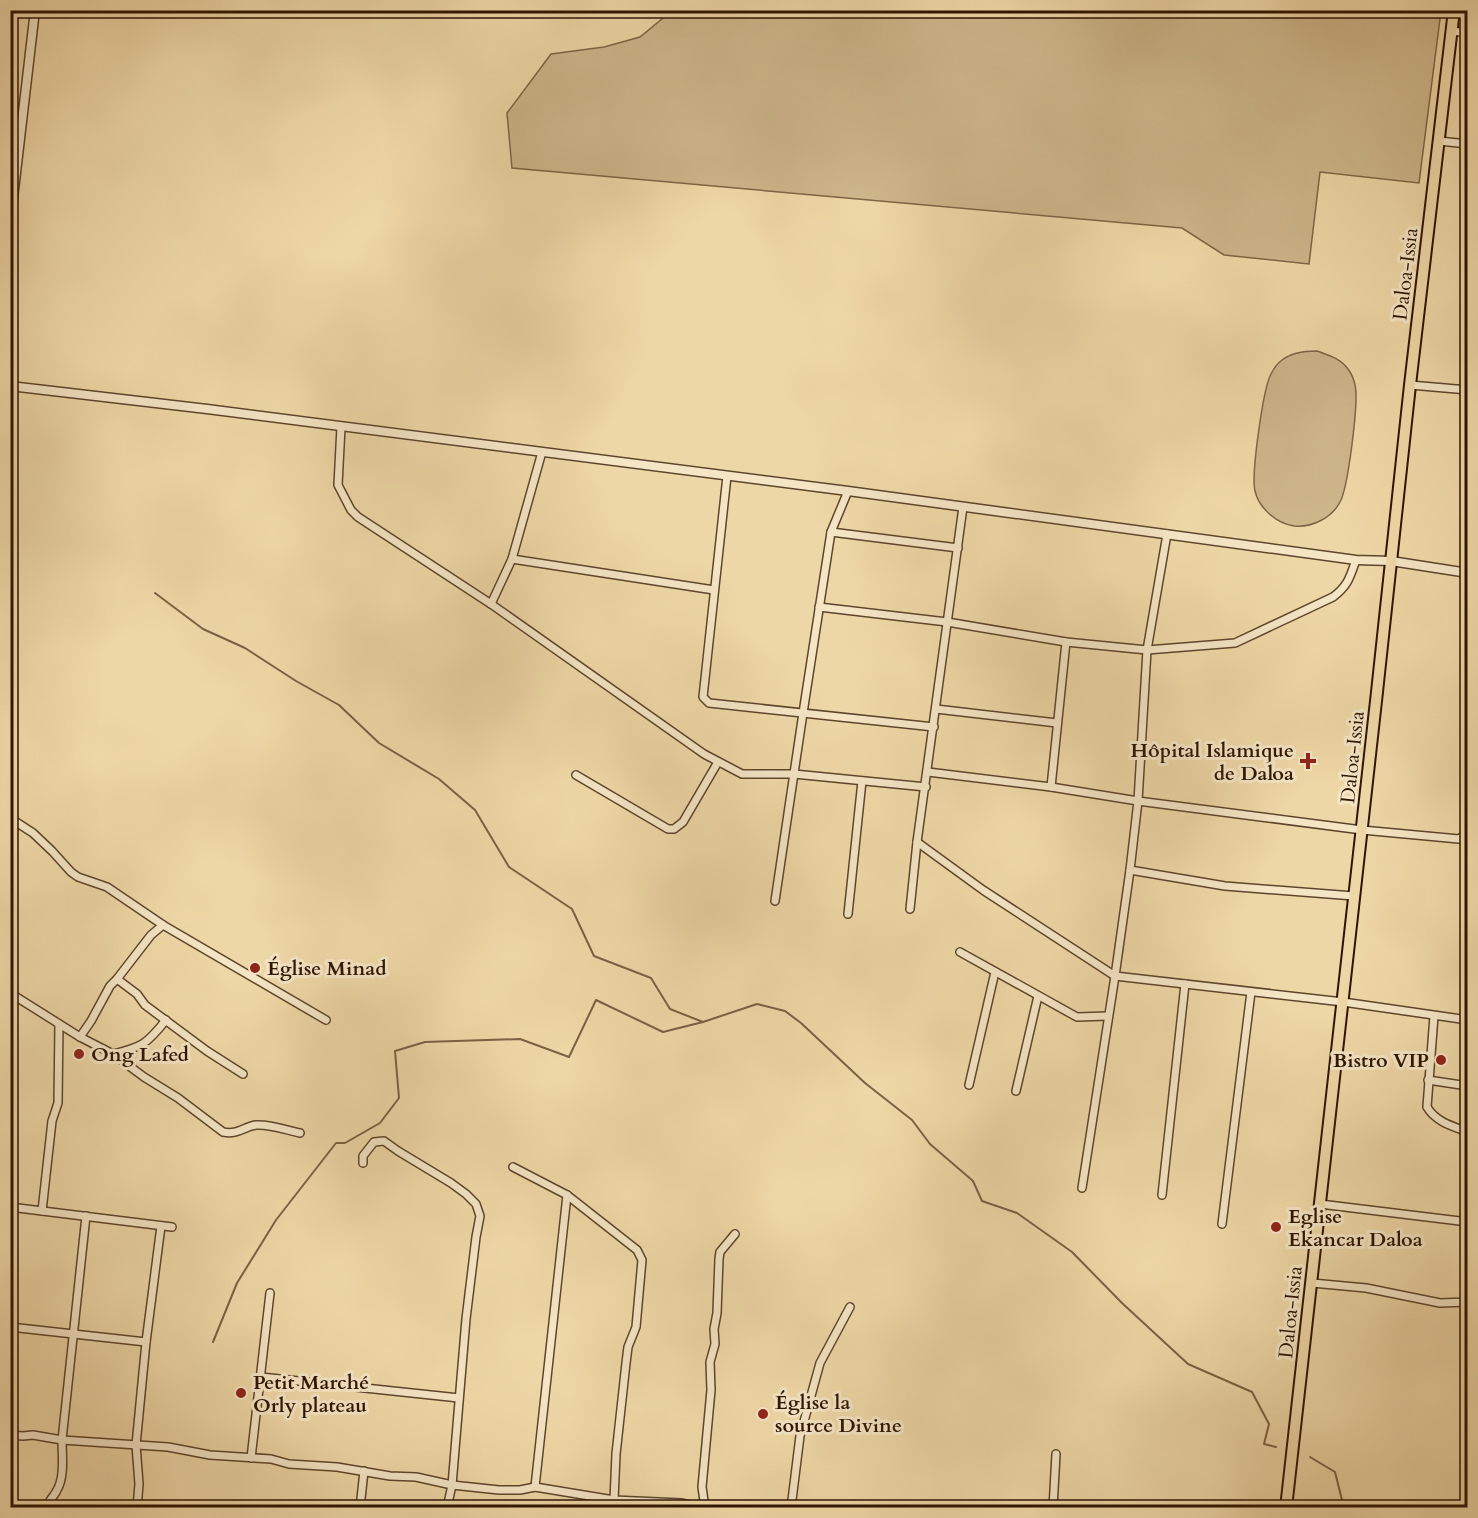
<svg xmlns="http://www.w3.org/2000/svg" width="1478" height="1518" viewBox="0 0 1478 1518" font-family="Cardo,serif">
	<rect width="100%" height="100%" fill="#eed7a6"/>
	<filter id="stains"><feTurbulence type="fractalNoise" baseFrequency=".00333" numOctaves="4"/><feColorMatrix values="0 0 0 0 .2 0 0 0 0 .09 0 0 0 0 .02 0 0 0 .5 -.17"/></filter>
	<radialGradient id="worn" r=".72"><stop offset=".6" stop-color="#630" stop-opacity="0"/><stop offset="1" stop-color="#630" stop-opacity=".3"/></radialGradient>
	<g fill="#cdb68a" stroke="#7e6646" stroke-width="1.5">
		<polygon points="666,11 666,10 1441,11 1419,183 1320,172 1309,264 1224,255 1182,228 512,168 507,113 551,54 604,47 640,37 663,18"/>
		<path d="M1317 351C1328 355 1340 358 1348 369 1351 373 1354 380 1355 385 1359 401 1348 488 1340 502 1332 518 1311 528 1294 526 1276 523 1259 508 1255 491 1251 475 1263 389 1271 374 1273 370 1278 363 1282 360 1292 352 1305 351 1317 351Z"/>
	</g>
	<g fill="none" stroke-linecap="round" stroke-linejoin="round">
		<g stroke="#7a6244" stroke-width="2">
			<polyline points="155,593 203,629 245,648 296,681 339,705 379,743 439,779 475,810 509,867 572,909 594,956 651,978 670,1009 703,1022 757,1004 785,1011 801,1023 865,1083 912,1120 930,1144 973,1181 982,1201 1017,1213 1072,1252 1122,1303 1188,1364 1252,1392 1269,1424 1264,1444 1276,1447"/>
			<polyline points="213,1342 237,1283 276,1220 336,1143 345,1143 380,1123 399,1098 395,1051 425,1042 520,1039 569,1057 596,1000 663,1032 703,1022"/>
			<polyline points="1310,1457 1335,1472 1344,1508"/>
		</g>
		<g stroke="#5e462c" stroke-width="10">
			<g id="minor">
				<polyline points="1452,31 1468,33"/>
				<polyline points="1439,141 1468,144"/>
				<polyline points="1410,385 1468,390"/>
				<polyline points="341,427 338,485 351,510 358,517 491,604 704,754 742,774 794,774 926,787"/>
				<polyline points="727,476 703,697 709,703 934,727"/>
				<polyline points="831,532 958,548"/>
				<polyline points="1167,534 1147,650 1138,801 1130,870 1115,976 1343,1002 1468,1020"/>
				<polyline points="512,559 714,590"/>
				<polyline points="491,604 512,559 542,452"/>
				<path d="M819 607 947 622 1066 642 1147 650 1235 643 1333 597C1348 586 1350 577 1356 560"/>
				<polyline points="936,709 1057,723"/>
				<polyline points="928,772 1051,787 1138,801 1362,830 1459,839 1465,835 1468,815"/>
				<polyline points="576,775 668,829 674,829 683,822 718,762"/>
				<polyline points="1051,787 1066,642"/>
				<polyline points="10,818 33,833 52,851 71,872 78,877 107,887 163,925 326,1020"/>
				<polyline points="917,842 983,890 1115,976 1082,1188"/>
				<polyline points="1130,870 1225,886 1354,896"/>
				<polyline points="775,901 803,713 831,532 848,491"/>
				<polyline points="910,909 917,842 963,507"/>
				<polyline points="848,914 862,781"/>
				<polyline points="960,952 1077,1017 1108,1016"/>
				<polyline points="117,979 137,994 145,1005 207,1051 243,1074"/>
				<path d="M10 993 80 1037 113 1054 144 1077 178 1098 223 1132C238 1135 243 1127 256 1125 270 1124 286 1130 300 1133"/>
				<path d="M1434 1016 1427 1107C1436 1122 1452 1126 1468 1132"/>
				<polyline points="80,1037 91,1021 110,986 117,979 151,935 163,925"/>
				<path d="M113 1054C142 1047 147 1044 166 1020"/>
				<polyline points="1428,1080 1468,1086"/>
				<polyline points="969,1085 995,972"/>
				<polyline points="1016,1091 1038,996"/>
				<polyline points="363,1163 363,1156 374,1142 384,1141 398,1151 451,1183 466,1194 476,1204 480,1216 476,1237 466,1319 452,1485 447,1508"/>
				<polyline points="513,1167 567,1195 637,1250 642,1260 636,1327 628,1347 626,1363 616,1454 614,1500"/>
				<polyline points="1162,1195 1185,984"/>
				<polyline points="1320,1204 1468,1222"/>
				<polyline points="10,1207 172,1227"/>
				<polyline points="42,1211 52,1121 58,1103 59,1024"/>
				<polyline points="1222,1224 1251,992"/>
				<polyline points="1312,1283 1366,1288 1440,1303 1468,1302"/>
				<polyline points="10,1327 146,1342"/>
				<polyline points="261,1377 459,1398"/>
				<polyline points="10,1435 23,1436 33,1435 62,1440 168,1447 210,1455 271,1459 289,1464 337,1467 390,1476 416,1477 452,1485 499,1490 520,1490 535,1487 614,1500 681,1503 703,1508"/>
				<polyline points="251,1458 270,1293"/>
				<polyline points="535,1487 567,1195"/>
				<path d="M47 1508C49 1499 54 1497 57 1490 65 1477 62 1454 62 1440L86 1216"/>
				<polyline points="137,1508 139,1484 136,1445 146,1342 161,1226"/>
				<polyline points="360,1508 364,1471"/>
				<polyline points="705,1508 702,1487 711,1390 710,1362 715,1344 714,1329 717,1313 719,1259 720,1252 735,1234"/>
				<polyline points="791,1508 800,1436 820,1363 850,1307"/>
				<polyline points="1053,1508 1056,1454"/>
			</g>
		</g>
		<g stroke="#5e462c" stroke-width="11">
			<g id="tertiary">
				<polyline points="10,11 35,12"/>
				<polyline points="10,224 35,10"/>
				<polyline points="10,386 207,409 848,491 1356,560 1391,561 1468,573"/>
			</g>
		</g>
		<g stroke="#2e1503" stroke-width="14">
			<polyline id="primary" points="1286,1508 1377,692 1410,385 1454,10"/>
		</g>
		<use href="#minor" stroke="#f4e5c5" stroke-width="7"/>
		<use href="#tertiary" stroke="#f4e5c5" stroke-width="8"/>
		<use href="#primary" stroke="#eed7a6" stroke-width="10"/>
	</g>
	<g fill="#8f2418" stroke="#f4e5c5" stroke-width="2">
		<path d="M1305 752h6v6h6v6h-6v6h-6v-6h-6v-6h6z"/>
		<circle cx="255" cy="968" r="6"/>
		<circle cx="79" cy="1054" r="6"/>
		<circle cx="1441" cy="1060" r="6"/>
		<circle cx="1276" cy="1227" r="6"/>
		<circle cx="241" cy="1393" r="6"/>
		<circle cx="763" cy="1414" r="6"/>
	</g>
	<g text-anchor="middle" stroke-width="6" stroke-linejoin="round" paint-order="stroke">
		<g font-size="20" fill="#2e1503" stroke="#f4e5c5">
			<text transform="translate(1405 274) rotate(-83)" y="7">Daloa-Issia</text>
			<text transform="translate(1352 757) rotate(-84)" y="7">Daloa-Issia</text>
			<text transform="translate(1290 1312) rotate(-84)" y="7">Daloa-Issia</text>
		</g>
		<g font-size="20" font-weight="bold" fill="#2e1503" stroke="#f4e5c5" text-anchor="start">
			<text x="1294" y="757" text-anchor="end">Hôpital Islamique<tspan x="1294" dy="23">de Daloa</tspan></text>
			<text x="267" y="975">Église Minad</text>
			<text x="91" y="1061">Ong Lafed</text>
			<text x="1429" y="1067" text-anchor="end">Bistro VIP</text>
			<text x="1288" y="1223">Eglise<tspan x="1288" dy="23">Ekancar Daloa</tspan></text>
			<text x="253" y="1389">Petit Marché<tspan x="253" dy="23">Orly plateau</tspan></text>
			<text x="775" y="1409">Église la<tspan x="775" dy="23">source Divine</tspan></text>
		</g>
	</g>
	<rect width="1478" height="1518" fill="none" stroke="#eed7a6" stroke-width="36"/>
	<rect x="12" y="12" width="1454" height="1494" fill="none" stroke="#2e1503" stroke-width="3"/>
	<rect x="18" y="18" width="1442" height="1482" fill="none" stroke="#2e1503" stroke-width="1.5"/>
	<rect width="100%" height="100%" filter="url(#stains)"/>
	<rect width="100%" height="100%" fill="url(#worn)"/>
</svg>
